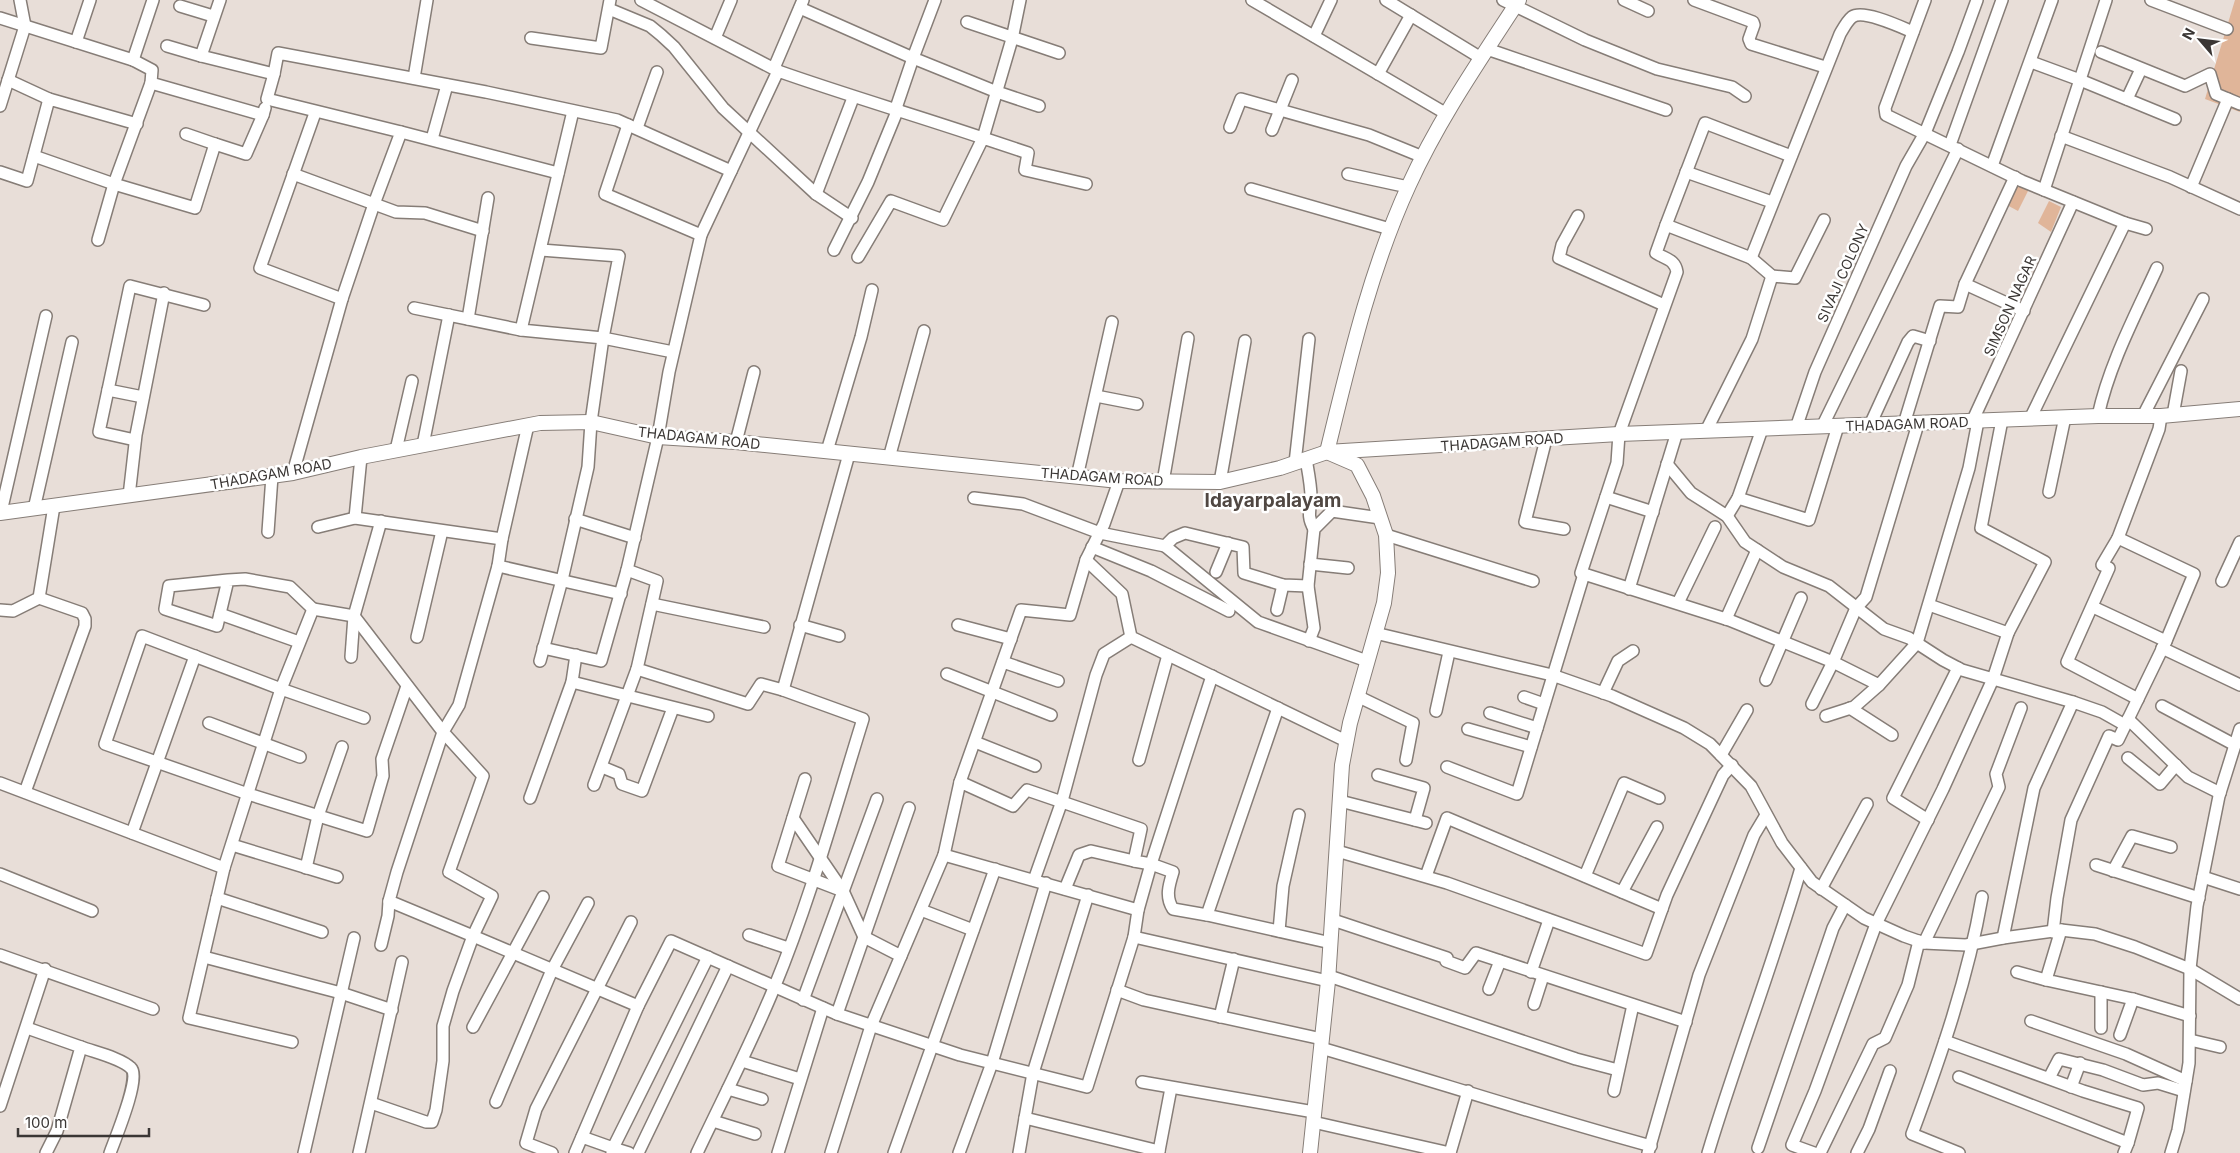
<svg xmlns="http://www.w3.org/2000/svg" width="2240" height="1153" viewBox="0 0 2240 1153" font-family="Inter,sans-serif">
	<rect width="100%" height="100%" fill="#e8ded8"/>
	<g fill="#e0b599">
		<polygon points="2235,0 2240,0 2240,112 2205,99"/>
		<polygon points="2016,181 2029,189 2018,211 2005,204"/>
		<polygon points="2049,201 2061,207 2051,232 2038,223"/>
	</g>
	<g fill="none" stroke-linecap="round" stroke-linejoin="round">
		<g stroke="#867d77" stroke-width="14">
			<g id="minor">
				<polyline points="220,0 201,56 274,74 267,99 401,132 374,204 342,299 293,473"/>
				<path d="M641 0 778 71 701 235 669 372 658 437 627 570 657 581 637 669 748 704 761 684 783 690 863 719C835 809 810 901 774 988 751 1044 723 1098 697 1153"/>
				<polyline points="935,0 913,58 997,92 1039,106"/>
				<polyline points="1252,0 1445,113"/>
				<polyline points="1386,0 1481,58"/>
				<polyline points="1503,0 1585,40 1657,69 1732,87 1745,96"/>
				<polyline points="1624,0 1648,11"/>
				<polyline points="1694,0 1753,22 1754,25 1749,39 1751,44 1825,67"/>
				<polyline points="1925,0 1885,108 1886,115 2022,181 2125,223 2146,229"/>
				<polyline points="2151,0 2227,29"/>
				<polyline points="180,6 213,16"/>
				<polyline points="800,8 913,58 896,108"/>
				<polyline points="609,9 650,26 661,35 674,47 723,108 816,194 852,218"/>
				<polyline points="0,18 133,60 152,70 151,83 263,115 265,108"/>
				<polyline points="967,22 1059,53"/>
				<polyline points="1314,36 1331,0"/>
				<polyline points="531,38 601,48 610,0"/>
				<polyline points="715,38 731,0"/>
				<polyline points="76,42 90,0"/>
				<polyline points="167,46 201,56"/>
				<polyline points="1487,49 1666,110"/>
				<polyline points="2101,52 2185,86 2210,74 2216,94 2240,104"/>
				<polyline points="133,60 153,0"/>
				<polyline points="2031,62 2080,80 2175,119"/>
				<polyline points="774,68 803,0"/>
				<path d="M778 71C846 95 915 115 983 138L1012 39 1020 0"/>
				<polyline points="274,74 278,53 486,92 617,120 731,171"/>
				<polyline points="1378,74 1411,15"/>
				<polyline points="414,78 427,0"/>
				<polyline points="8,80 49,99"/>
				<polyline points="2127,99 2141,69"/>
				<polyline points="0,106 25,26 20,0"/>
				<polyline points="315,113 260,268 342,299"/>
				<polyline points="628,125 605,194 701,235"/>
				<polyline points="1230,127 1241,99 1369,135 1423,157"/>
				<polyline points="637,128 657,72"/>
				<polyline points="1272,130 1292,80"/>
				<polyline points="401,132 558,173"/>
				<polyline points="186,134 215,144"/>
				<polyline points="2061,136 2170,177 2240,209"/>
				<polyline points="432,139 447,85"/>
				<polyline points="1950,145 2002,0"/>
				<polyline points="34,156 114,184 195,208 215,144 246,154 263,115"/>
				<polyline points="1992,166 2052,0"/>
				<polyline points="0,172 27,181 49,99 137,124"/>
				<polyline points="1686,172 1772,202"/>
				<polyline points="293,174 396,212 425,213 483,231"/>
				<polyline points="1348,174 1408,187"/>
				<polyline points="2191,187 2228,99"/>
				<polyline points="1251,189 1390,229"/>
				<polyline points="2044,190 2106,0"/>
				<polyline points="816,194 853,98"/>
				<polyline points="1578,216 1562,245 1559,258 1664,305"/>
				<polyline points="1666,225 1705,123 1791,156"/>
				<polyline points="98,240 114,184 151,83"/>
				<polyline points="541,250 619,256 603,338 673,352"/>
				<polyline points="834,250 868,182 898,109"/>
				<polyline points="858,257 891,201 943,220 983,138 1028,153 1025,170 1086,184"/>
				<polyline points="1751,258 1772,276 1795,278 1824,220"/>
				<polyline points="1965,284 2024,311"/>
				<polyline points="414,308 521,330"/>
				<polyline points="468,319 488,198"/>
				<polyline points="108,390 99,432 135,440"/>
				<polyline points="1096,396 1137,404"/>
				<polyline points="143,397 108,390 130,286 204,305"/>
				<polyline points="2173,415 2181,371"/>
				<path d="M2098 416C2109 365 2135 316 2157 268"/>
				<polyline points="2143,416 2203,299"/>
				<polyline points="2030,419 2125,223"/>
				<polyline points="1972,422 2073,202"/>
				<polyline points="1904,424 1940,306 1958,307 1965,284 2015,177"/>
				<polyline points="1870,425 1908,342 1913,336 1930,341"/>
				<polyline points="1822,427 1958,149"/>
				<polyline points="1796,428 1815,372 1906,166 1925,133 1958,52 1977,0"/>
				<polyline points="1706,431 1752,339 1772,276"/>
				<polyline points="1546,439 1525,522 1564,529"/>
				<polyline points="736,442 754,372"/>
				<polyline points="423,445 449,315"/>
				<polyline points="396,450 412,381"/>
				<polyline points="827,451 861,337 872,290"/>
				<polyline points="361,457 355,518 502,539 498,566 459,705 443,732 483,776 449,872 492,896 473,936 638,1006"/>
				<polyline points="889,458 924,331"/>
				<path d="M1306 459C1308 471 1311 485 1311 497 1311 509 1306 515 1314 529"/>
				<polyline points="1295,463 1309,339"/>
				<polyline points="1667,464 1691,493 1727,516 1745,542 1783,567 1829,586 1884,629 1909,638 1943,660 1962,670 2073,702 2102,712 2125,725"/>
				<polyline points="1077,477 1112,322"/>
				<polyline points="1163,482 1188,338"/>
				<polyline points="1220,482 1245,341"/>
				<polyline points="2049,492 2065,417"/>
				<polyline points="129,496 136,435 164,293"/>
				<polyline points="1606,497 1653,512"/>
				<polyline points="974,498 1023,504 1100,533 1165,546 1173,538 1185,533 1243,547 1244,573 1283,585 1308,586"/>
				<polyline points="1738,498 1809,520 1838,426"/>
				<polyline points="34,509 72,342"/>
				<polyline points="1,512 46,316"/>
				<polyline points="1727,516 1738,498 1762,429"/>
				<polyline points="575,519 635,538"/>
				<polyline points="381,521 354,616 313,609 281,689 142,636 105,744 248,794 367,831 383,776 382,759 407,686"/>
				<polyline points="318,527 355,518"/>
				<polyline points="268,532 272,476"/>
				<polyline points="1386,535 1533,581"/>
				<polyline points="2118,538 2102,565 2109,568 2067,662 2138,699"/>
				<polyline points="502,539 528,425"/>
				<polyline points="1165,546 1258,622 1367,661"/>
				<polyline points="1092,547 1151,571 1229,611"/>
				<polyline points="1086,560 1122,594 1131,637 1346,741"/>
				<polyline points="1310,564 1348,568"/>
				<polyline points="498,566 621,594"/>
				<polyline points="1216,572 1228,543"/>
				<path d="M1584 574 1581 573 1617 463 1619 434 1677 272C1675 259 1665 259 1656 253L1666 225 1751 258 1840 34C1843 29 1847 21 1852 17 1863 9 1901 27 1913 32"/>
				<polyline points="228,580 169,586 165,609 217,626 228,580 245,579 290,587 313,609"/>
				<polyline points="2222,581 2240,542"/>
				<polyline points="1629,589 1677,432"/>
				<polyline points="1678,603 1715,527"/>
				<polyline points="652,604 764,627"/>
				<polyline points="1929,605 2008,633 2045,562 1981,528 2002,420"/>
				<polyline points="2093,607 2166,641"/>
				<polyline points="0,610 13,611 39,598 54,506"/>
				<polyline points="1277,610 1283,585"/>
				<polyline points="220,614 299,642"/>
				<polyline points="354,616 443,732 397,872 389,901 473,936 453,991 443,1026 443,1061 436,1110 432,1122 426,1122 371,1103"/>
				<polyline points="1726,619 1757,550"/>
				<polyline points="800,625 839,636"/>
				<polyline points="958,625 1011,639"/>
				<polyline points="1375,633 1552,675 1612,696 1684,728 1710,744 1751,786 1782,843 1812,882 1864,918 1904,936 1924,943 1966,945 2003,938 2061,930 2095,934 2135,947 2190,969 2240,999"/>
				<polyline points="417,637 442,531"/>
				<polyline points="1309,641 1314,628 1308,586 1314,529 1332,511 1380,518"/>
				<polyline points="543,648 601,661 627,570"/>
				<polyline points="2162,648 2240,685"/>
				<polyline points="351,657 354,616"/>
				<polyline points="540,661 562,580 588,467 591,422 603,338 521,330 573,111"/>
				<polyline points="1003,662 1058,681"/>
				<polyline points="947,674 1051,715"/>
				<polyline points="1766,680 1801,598"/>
				<polyline points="572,682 708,716"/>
				<polyline points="783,690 849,454"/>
				<polyline points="1603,693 1618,661 1633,651"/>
				<polyline points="1357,696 1413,723 1406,760"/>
				<polyline points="1524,697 1544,704"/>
				<polyline points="1812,704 1833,662 1856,608 1866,597 1918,424"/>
				<polyline points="2162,706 2235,745"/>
				<polyline points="1278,708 1207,915 1331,943"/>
				<polyline points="1850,708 1892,735"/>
				<polyline points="1436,711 1449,652"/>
				<polyline points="1490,713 1537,728"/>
				<polyline points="1826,716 1854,707 1879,685"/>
				<polyline points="2128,719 2188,777 2220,793"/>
				<polyline points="209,723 300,757"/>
				<polyline points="1468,729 1531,747"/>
				<polyline points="975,742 1035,766"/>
				<polyline points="1721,755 1747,710"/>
				<polyline points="2128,758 2160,784 2176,765"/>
				<polyline points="1139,760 1168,655"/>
				<polyline points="602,767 619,774 622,784 642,791 673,708"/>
				<polyline points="1447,767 1517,794 1584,574 1729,620 1833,662 1879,685 1917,643 1969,468 1978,421"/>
				<polyline points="1378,775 1424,788 1415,820"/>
				<polyline points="805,779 778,866 843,891"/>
				<polyline points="960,782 1021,610 1070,615 1086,560 1104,524 1119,481"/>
				<polyline points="0,783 224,868 281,689 364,718"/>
				<polyline points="594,785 637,669"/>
				<polyline points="25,792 85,626 85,619 82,613 39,598"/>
				<polyline points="530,798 572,682 576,655"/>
				<polyline points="1340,801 1426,823"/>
				<polyline points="793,818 843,891 864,937 901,956"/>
				<polyline points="1928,820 1893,798 1958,668"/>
				<polyline points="132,833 195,656"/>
				<polyline points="232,845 337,877"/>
				<polyline points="1337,851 1447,883 1646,954 1667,895 1715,792 1723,775 1732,765"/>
				<polyline points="944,855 960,782 1013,806 1027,790 1141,829 1134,861 1151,864 1138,910"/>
				<polyline points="2096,865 2199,898"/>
				<polyline points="224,868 189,1018 292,1042"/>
				<polyline points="306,868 318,816 342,747"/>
				<polyline points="2113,871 2132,836 2171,847"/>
				<polyline points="0,874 92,911"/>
				<polyline points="1426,876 1447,818 1662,909"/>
				<polyline points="1585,876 1624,783 1659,798"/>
				<polyline points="2203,877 2240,889"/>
				<polyline points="1034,880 1062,801 1096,675 1104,654 1131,637"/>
				<polyline points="1065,889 1079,855 1091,851 1134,861"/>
				<polyline points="1821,889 1867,804"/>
				<polyline points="1622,892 1657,827"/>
				<polyline points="1088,895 1033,1073 1025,1118 1159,1151 1158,1153"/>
				<polyline points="217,898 322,932"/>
				<polyline points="921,910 973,930"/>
				<path d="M1207 915 1173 909C1165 897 1169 885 1173 872L1151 864 1212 676"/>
				<polyline points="1333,920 1447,958 1446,961 1465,968 1476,953 1686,1022"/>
				<polyline points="2061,930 2046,980 2133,999 2190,1016"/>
				<polyline points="1279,931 1283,886 1299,815"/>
				<polyline points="2053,932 2057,898 2071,820 2109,736 2118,740 2166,641 2194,574 2118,538 2159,429 2161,416"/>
				<polyline points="749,935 788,948"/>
				<polyline points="2003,938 2034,788 2073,702"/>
				<polyline points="1924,943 1999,787 1996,774 2021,708"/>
				<polyline points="381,945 388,916 389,901"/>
				<polyline points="0,955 153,1009"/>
				<polyline points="204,957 341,993 392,1010"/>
				<polyline points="1531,972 1549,920"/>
				<polyline points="2017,972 2046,980"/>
				<polyline points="1329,976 1576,1059 1618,1070"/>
				<polyline points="1489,989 1500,961"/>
				<polyline points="1117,990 1144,1000 1322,1039"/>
				<polyline points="803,1000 877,799"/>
				<polyline points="1534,1004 1543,976"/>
				<polyline points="837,1014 909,808"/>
				<polyline points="1220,1017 1234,959"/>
				<polyline points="2031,1021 2126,1054 2186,1081"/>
				<polyline points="473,1027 543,897"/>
				<polyline points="27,1028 81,1047 57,1131 46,1153"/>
				<polyline points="2101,1028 2101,992"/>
				<polyline points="2120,1035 2133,999"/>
				<polyline points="2190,1040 2220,1047"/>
				<polyline points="1945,1041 2083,1091 2138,1108 2128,1143"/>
				<path d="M81 1047C94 1052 121 1058 131 1068 141 1077 115 1139 110 1153"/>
				<path d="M1321 1048C1431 1080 1540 1116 1651 1146"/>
				<polyline points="742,1061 800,1079"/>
				<polyline points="1959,1077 2128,1143 2124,1153"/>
				<polyline points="2049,1078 2059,1059 2103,1070 2143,1085 2158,1083 2184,1091"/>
				<polyline points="1142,1082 1314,1112"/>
				<polyline points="2071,1087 2080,1063"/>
				<polyline points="728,1089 762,1099"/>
				<polyline points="1614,1091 1633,1005"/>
				<polyline points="496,1102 552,970 588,903"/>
				<polyline points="0,1106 45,969"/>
				<polyline points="713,1121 755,1134"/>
				<polyline points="1313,1122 1450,1153"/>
				<polyline points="582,1137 613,1148 708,957"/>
				<polyline points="1758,1148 1833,928 1845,905"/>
				<polyline points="1159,1151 1171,1088"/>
				<polyline points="304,1153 354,938"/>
				<polyline points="359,1153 402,962"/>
				<polyline points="552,1153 526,1143 536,1109 631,922"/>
				<polyline points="575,1153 638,1006 671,941 837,1014 960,1055 1087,1087 1134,937 1328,981"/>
				<polyline points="612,1153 613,1148 629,1153"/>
				<polyline points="638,1153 728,966"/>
				<polyline points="778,1153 823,1008"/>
				<polyline points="831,1153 871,1026 944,855 1138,910 1134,937"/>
				<polyline points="894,1153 995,869"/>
				<polyline points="959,1153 992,1063 1046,883"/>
				<polyline points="1019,1153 1025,1118"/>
				<polyline points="1450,1153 1468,1091"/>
				<polyline points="1648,1153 1699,975 1754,835 1766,815"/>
				<path d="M1708 1153C1737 1057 1773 964 1801 868"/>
				<polyline points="1814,1153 1792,1145 1815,1091 1876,924 1943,789 1993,679 2008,633"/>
				<polyline points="1820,1153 1873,1044 1885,1038 1908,985 1919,941"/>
				<polyline points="1857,1153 1869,1129 1890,1071"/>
				<path d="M1959 1153 1912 1134C1941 1056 1968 978 1982 897"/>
				<polyline points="2171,1153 2178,1130 2189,1063 2190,969 2197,906 2219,796 2240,729"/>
			</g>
		</g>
		<g stroke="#867d77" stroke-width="16">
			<g id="major">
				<polyline points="0,513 293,473 361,457 540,423 591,422 658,437 736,442 1119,481 1220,482 1280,468 1327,452 1619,434 2098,416 2161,416 2240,409"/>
				<path d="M1310 1153 1328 981 1342 765 1350 723 1384 603 1388 573 1386 535 1373 496 1357 465 1327 452C1349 362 1370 270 1409 185 1439 119 1480 60 1519 0"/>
			</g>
		</g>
		<use href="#minor" stroke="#fff" stroke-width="11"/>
		<use href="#major" stroke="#fff" stroke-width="14"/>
	</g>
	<g text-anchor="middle" stroke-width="5" stroke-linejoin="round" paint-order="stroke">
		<g font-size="14" fill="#3a3634" stroke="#fff">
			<text transform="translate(1843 273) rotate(-66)" y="5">SIVAJI COLONY</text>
			<text transform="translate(2010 306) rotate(-66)" y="5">SIMSON NAGAR</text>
			<text transform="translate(1907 424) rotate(-2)" y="5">THADAGAM ROAD</text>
			<text transform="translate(699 438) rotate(6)" y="5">THADAGAM ROAD</text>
			<text transform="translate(1502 442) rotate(-4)" y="5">THADAGAM ROAD</text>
			<text transform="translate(271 474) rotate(-10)" y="5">THADAGAM ROAD</text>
			<text transform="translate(1102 477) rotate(4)" y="5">THADAGAM ROAD</text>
		</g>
		<g font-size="19" font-weight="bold" fill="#504742" stroke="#fff">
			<text x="1273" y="507">Idayarpalayam</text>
		</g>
	</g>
	<g transform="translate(2200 40) rotate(298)" stroke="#ffffff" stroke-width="4" paint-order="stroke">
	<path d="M0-4L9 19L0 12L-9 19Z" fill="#3a3634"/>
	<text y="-8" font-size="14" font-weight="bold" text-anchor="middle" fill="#3a3634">N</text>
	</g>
	<path d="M18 1128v8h131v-8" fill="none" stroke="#3a3634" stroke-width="2.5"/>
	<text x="25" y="1128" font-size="15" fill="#3a3634" stroke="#ffffff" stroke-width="4" paint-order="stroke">100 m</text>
</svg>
